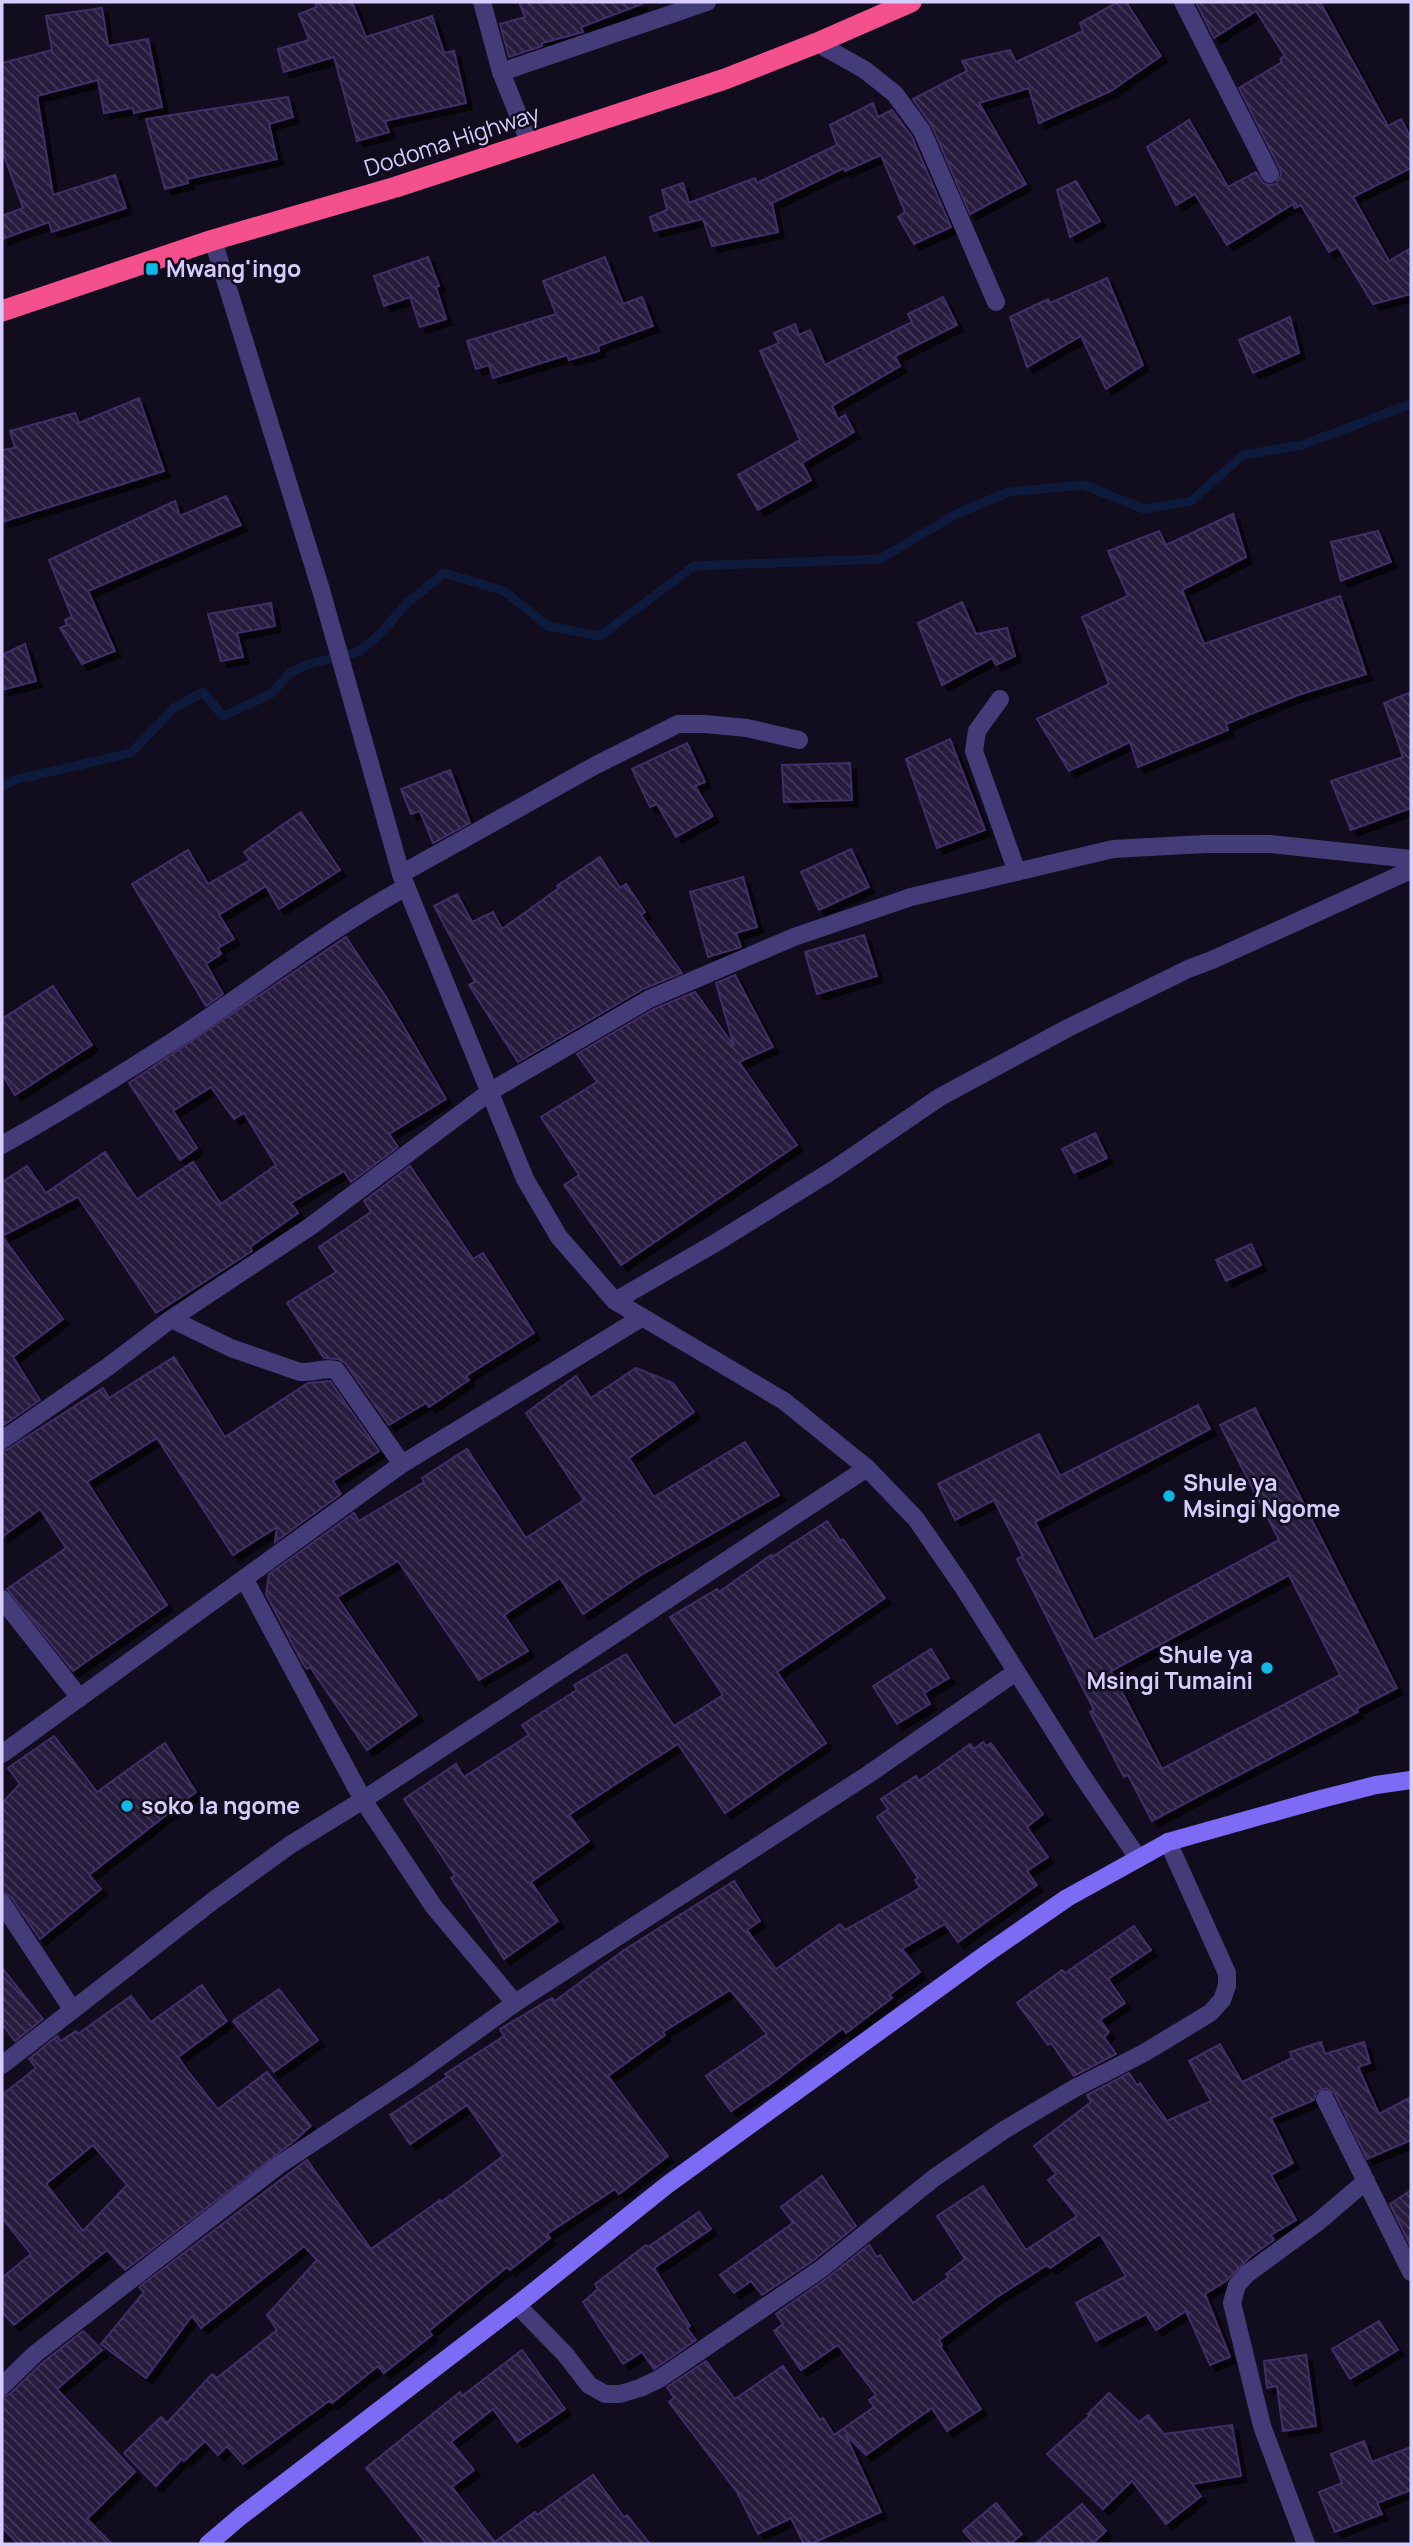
<svg xmlns="http://www.w3.org/2000/svg" width="1413" height="2546" viewBox="0 0 1413 2546" font-family="Manrope,sans-serif">
	<defs>
		<pattern id="building-back-hatch" width="6" height="6" patternUnits="userSpaceOnUse" patternTransform="scale(1.75)"><rect width="6" height="6" fill="#251b3d"/><path d="M-1 5l2 2M0 0l6 6M5-1l2 2" fill="none" stroke="#443b5a"/></pattern>
		<filter id="shadow"><feDropShadow dx="6" dy="6" stdDeviation="0" flood-color="#0009"/></filter>
	</defs>
	<rect width="100%" height="100%" fill="#120d1e"/>
	<g fill="none" stroke-linecap="round" stroke-linejoin="round">
		<polyline stroke="#0e1a3c" stroke-width="9" points="2,787 14,780 131,753 174,708 203,692 223,716 271,694 290,673 306,665 360,651 382,632 405,605 444,573 504,591 548,626 600,636 694,566 880,559 956,514 1009,492 1084,485 1144,509 1191,501 1243,455 1302,445 1411,404"/>
	</g>
	<g fill="url(#building-back-hatch)" stroke="#402e68" stroke-width="2" fill-rule="evenodd" filter="url(#shadow)">
		<polygon points="315,2 352,2 366,37 432,16 444,53 454,51 466,103 385,121 389,132 357,141 334,57 284,72 278,49 309,40 299,14 317,7"/>
		<polygon points="519,2 641,2 642,4 581,27 583,32 542,43 542,46 509,57 500,24 525,17"/>
		<polygon points="1118,2 1126,2 1161,56 1111,91 1039,123 1029,88 979,103 1026,184 970,214 932,126 913,99 967,71 962,61 1010,50 1016,62 1083,31 1080,23"/>
		<polygon points="1196,2 1320,2 1388,126 1401,119 1411,138 1411,168 1353,197 1389,261 1411,248 1411,294 1373,304 1338,247 1329,252 1301,205 1295,208 1293,204 1227,245 1195,194 1176,205 1147,147 1189,120 1228,187 1256,172 1263,183 1269,185 1276,184 1281,175 1280,169 1239,88 1282,62 1280,59 1285,56 1256,11 1214,38"/>
		<polygon points="102,8 108,46 148,39 162,107 134,113 133,108 104,113 98,80 37,96 53,195 115,175 126,208 52,232 49,222 2,239 2,216 23,208 2,150 2,63 52,50 46,16"/>
		<polygon points="288,97 293,117 269,124 277,159 187,179 188,183 165,189 146,119"/>
		<polygon points="873,103 878,117 892,110 912,137 951,227 914,244 898,217 905,212 881,155 845,171 844,168 772,203 778,232 712,246 703,219 654,231 650,217 667,210 662,190 683,183 689,203 755,178 757,183 837,145 830,125"/>
		<polygon points="1076,181 1100,221 1070,237 1057,190"/>
		<polygon points="428,257 439,286 436,287 446,319 420,327 410,297 384,306 374,276"/>
		<polygon points="605,257 623,304 642,297 653,326 598,346 599,351 569,360 567,355 493,378 489,365 476,369 467,341 556,314 543,281"/>
		<polygon points="1107,278 1143,365 1106,389 1081,336 1027,367 1010,317 1048,299 1050,303"/>
		<polygon points="943,297 957,325 895,356 900,366 832,406 838,419 845,415 854,432 802,463 811,480 758,510 738,475 800,440 760,351 779,343 774,333 795,324 799,335 810,330 825,365 912,322 908,314"/>
		<polygon points="1290,317 1299,353 1253,373 1239,340"/>
		<polygon points="139,398 164,471 2,522 2,450 15,448 10,431 75,413 79,423"/>
		<polygon points="226,496 241,525 88,591 115,651 82,664 60,628 67,625 65,620 72,617 49,560 175,501 180,516"/>
		<polygon points="1233,514 1246,557 1182,590 1204,644 1340,596 1366,674 1298,695 1226,724 1228,730 1138,767 1130,742 1069,771 1037,719 1109,684 1082,617 1128,596 1108,551 1159,531 1166,545"/>
		<polygon points="1378,531 1391,562 1341,581 1331,542"/>
		<polygon points="962,602 976,634 1007,628 1015,656 996,665 992,658 942,685 918,623"/>
		<polygon points="271,603 275,626 237,633 243,657 221,661 208,614"/>
		<polygon points="25,644 36,681 2,690 2,655"/>
		<polygon points="1411,692 1411,808 1351,830 1331,781 1403,757 1384,703"/>
		<polygon points="950,739 985,830 937,848 906,759"/>
		<polygon points="687,743 705,782 695,786 713,816 676,837 657,804 650,807 632,769"/>
		<polygon points="850,763 852,800 784,802 782,765"/>
		<polygon points="450,770 470,823 433,843 420,811 411,814 401,789"/>
		<polygon points="301,812 340,870 279,909 266,886 219,915 234,939 218,948 221,954 206,964 223,994 206,1006 132,884 188,850 208,884 250,860 244,852"/>
		<polygon points="851,849 869,887 819,910 801,872"/>
		<polygon points="600,857 620,888 626,884 645,912 641,915 682,973 643,989 518,1062 469,985 475,982 434,906 457,894 472,922 493,912 502,929 559,888 557,886"/>
		<polygon points="743,877 757,927 736,933 741,947 708,957 690,892"/>
		<polygon points="864,935 877,976 817,994 805,952"/>
		<polygon points="346,937 388,1000 446,1099 389,1134 398,1147 351,1182 344,1171 291,1203 298,1213 250,1247 252,1251 156,1313 78,1197 2,1236 2,1182 27,1166 46,1193 105,1152 137,1199 193,1162 221,1204 276,1165 244,1113 234,1119 211,1087 173,1111 197,1148 180,1160 129,1083"/>
		<polygon points="735,975 773,1047 739,1062 797,1145 621,1265 564,1185 579,1175 541,1117 597,1082 577,1054 654,1009 695,992 734,1046 716,983"/>
		<polygon points="53,986 92,1045 15,1095 2,1074 2,1019"/>
		<polygon points="1095,1133 1107,1158 1074,1173 1062,1149"/>
		<polygon points="410,1166 473,1259 483,1253 534,1333 466,1376 469,1380 429,1407 426,1403 389,1425 345,1363 338,1359 324,1358 287,1303 336,1272 319,1247 371,1212 364,1201"/>
		<polygon points="2,1236 63,1319 13,1357 40,1400 2,1426"/>
		<polygon points="1251,1244 1261,1265 1226,1281 1216,1260"/>
		<polygon points="174,1357 225,1437 308,1383 330,1381 379,1451 333,1481 341,1494 275,1542 277,1527 233,1555 157,1438 87,1482 167,1605 73,1671 7,1589 66,1548 40,1509 2,1537 2,1451 8,1449 103,1388 109,1398"/>
		<polygon points="636,1368 673,1383 694,1412 629,1458 654,1497 745,1442 779,1495 641,1575 583,1614 560,1578 504,1615 528,1651 479,1680 398,1561 337,1597 417,1715 367,1750 310,1667 307,1669 303,1664 266,1594 269,1574 354,1513 359,1521 424,1482 422,1478 467,1449 526,1538 584,1500 526,1413 576,1376 591,1398"/>
		<path d="M1198 1405 1210 1429 1035 1522 1094 1640 1279 1540 1220 1425 1255 1408 1397 1688 1356 1709 1358 1712 1152 1821 1128 1775 1124 1777 1090 1712 1094 1710 1017 1559 1023 1556 994 1500 955 1520 938 1484 1039 1434 1060 1476ZM1289 1575 1340 1675 1162 1769 1111 1671Z"/>
		<polygon points="827,1521 841,1541 843,1539 885,1598 777,1672 826,1743 725,1813 678,1744 637,1770 569,1815 589,1841 531,1882 558,1921 504,1959 451,1878 455,1876 404,1799 456,1764 464,1777 529,1735 522,1725 577,1690 574,1685 626,1654 674,1726 723,1695 670,1617 717,1589 719,1592 771,1555 772,1557"/>
		<polygon points="931,1649 949,1678 924,1693 930,1704 897,1724 873,1686"/>
		<polygon points="54,1736 97,1792 165,1743 196,1792 89,1875 101,1889 40,1939 11,1897 2,1892 2,1803 20,1784 8,1768"/>
		<polygon points="983,1742 986,1746 991,1743 1043,1814 1027,1827 1048,1857 1027,1871 1037,1885 958,1942 945,1924 902,1949 920,1972 889,1995 892,1998 846,2033 843,2028 776,2080 731,2111 706,2076 767,2034 730,1990 663,2032 665,2035 608,2076 668,2156 619,2194 615,2189 547,2234 550,2238 510,2270 507,2267 429,2331 432,2335 384,2373 378,2366 332,2403 329,2401 243,2464 227,2446 218,2455 205,2441 184,2461 182,2459 156,2486 124,2453 161,2417 167,2423 212,2374 217,2378 277,2330 267,2315 317,2260 304,2246 201,2328 192,2316 146,2378 101,2344 144,2292 139,2287 307,2160 371,2249 440,2200 441,2202 503,2156 467,2105 410,2144 390,2115 447,2077 445,2074 504,2036 500,2029 552,1998 555,2001 624,1950 734,1881 760,1921 747,1930 776,1969 840,1924 845,1930 920,1888 915,1880 918,1878 877,1817 888,1809 881,1799 916,1776 919,1781 970,1744 974,1749"/>
		<polygon points="1134,1926 1151,1950 1108,1979 1125,2003 1100,2020 1109,2032 1104,2037 1116,2054 1074,2076 1051,2043 1048,2045 1017,2003 1062,1970 1065,1973"/>
		<polygon points="2,1968 43,2019 15,2041 2,2024"/>
		<path d="M202 1985 227 2021 178 2057 187 2070 218 2109 267 2072 311 2126 293 2142 125 2270 107 2250 14 2325 2 2312V2278L31 2254 2 2218V2095L36 2068 29 2059 57 2036 61 2041 76 2031 78 2034 131 1996 151 2022ZM93 2145 127 2185 83 2231 46 2184Z"/>
		<polygon points="279,1989 318,2040 274,2072 233,2021"/>
		<polygon points="1321,2042 1325,2054 1364,2042 1370,2063 1358,2067 1379,2114 1411,2097 1411,2140 1367,2159 1335,2094 1326,2088 1316,2092 1314,2100 1271,2118 1293,2163 1271,2175 1296,2220 1271,2235 1274,2240 1251,2256 1226,2281 1205,2294 1230,2357 1210,2365 1186,2311 1156,2330 1146,2314 1096,2341 1076,2303 1126,2276 1100,2234 1050,2268 1047,2265 997,2297 939,2340 942,2345 940,2346 981,2409 947,2431 932,2408 866,2455 845,2434 881,2512 811,2544 804,2544 791,2518 758,2534 737,2492 669,2402 674,2398 667,2387 706,2361 735,2399 783,2366 820,2420 823,2418 834,2435 874,2407 869,2400 876,2395 838,2345 801,2370 774,2331 783,2324 776,2314 827,2278 869,2245 877,2257 880,2255 913,2303 949,2277 946,2274 965,2259 937,2216 983,2186 1026,2250 1077,2216 1048,2180 1056,2174 1034,2146 1091,2102 1087,2095 1129,2073 1137,2085 1140,2083 1167,2121 1211,2101 1189,2061 1220,2044 1242,2082 1292,2058 1290,2052"/>
		<polygon points="822,2176 856,2226 814,2260 762,2295 751,2281 734,2293 720,2275 793,2223 781,2207"/>
		<polygon points="1411,2190 1411,2247 1390,2204"/>
		<polygon points="699,2212 711,2229 654,2268 690,2326 687,2328 696,2340 654,2369 642,2352 623,2364 583,2302 598,2289 595,2284 646,2245 648,2247"/>
		<polygon points="1379,2321 1398,2350 1350,2379 1332,2349"/>
		<polygon points="83,2331 102,2350 57,2389 135,2472 87,2519 112,2544 18,2544 2,2527 2,2397 10,2394 42,2363"/>
		<polygon points="522,2350 565,2409 517,2442 493,2409 451,2442 474,2470 452,2487 495,2542 535,2512 537,2515 593,2475 624,2517 627,2515 650,2544 427,2544 366,2468 460,2392 462,2396"/>
		<polygon points="1306,2355 1316,2426 1283,2431 1277,2386 1267,2388 1264,2361"/>
		<polygon points="1109,2393 1139,2422 1148,2415 1164,2434 1232,2425 1241,2476 1192,2484 1201,2496 1166,2524 1132,2481 1103,2509 1047,2454 1090,2415 1088,2414"/>
		<polygon points="1364,2441 1372,2462 1411,2447 1411,2490 1377,2503 1382,2514 1335,2532 1319,2492 1342,2483 1331,2454"/>
		<polygon points="996,2503 1022,2534 1010,2544 975,2544 963,2531"/>
		<polygon points="1082,2504 1106,2531 1092,2544 1035,2544"/>
	</g>
	<g fill="none" stroke-linecap="round" stroke-linejoin="round">
		<g stroke="#443b79" stroke-width="18">
			<polyline points="482,2 501,72 530,144"/>
			<polyline points="1183,2 1270,174"/>
			<polyline points="817,43 865,70 895,94 922,131 996,302"/>
			<polyline points="501,72 707,2"/>
			<polyline points="213,240 321,590 401,874 525,1179 559,1237 615,1301 784,1401 867,1468 916,1519 963,1587 1081,1774 1138,1858"/>
			<polyline points="1000,699 977,731 974,751 1017,872"/>
			<polyline points="401,874 596,765 678,724 705,724 747,728 799,740"/>
			<path d="M2 1145C64 1110 124 1073 184 1034 258 985 328 930 406 887"/>
			<polyline points="615,1301 717,1242 833,1170 940,1097 1066,1029 1188,969 1212,960 1411,870"/>
			<path d="M171 1319 231 1348 300 1372C312 1373 325 1367 336 1370L402 1464"/>
			<polyline points="2,1440 109,1366 171,1319 311,1226 491,1091 649,999 794,937 911,897 1113,849 1205,844 1270,844 1411,859"/>
			<polyline points="245,1580 363,1800 434,1907 515,2003"/>
			<polyline points="2,1599 80,1698"/>
			<polyline points="2,1754 402,1464 641,1318"/>
			<polyline points="2,1903 72,2009"/>
			<polyline points="2,2065 214,1900 290,1845 363,1800 867,1468"/>
			<polyline points="1325,2099 1411,2272"/>
			<polyline points="517,2305 565,2354 589,2385 605,2394 620,2394 640,2388 659,2379 821,2269 934,2178 1004,2130 1075,2088 1144,2053 1210,2013 1222,2000 1227,1986 1227,1973 1168,1842"/>
			<polyline points="2,2386 35,2354 279,2165 412,2077 515,2003 869,1774 1016,1672"/>
			<polyline points="1306,2544 1262,2426 1232,2303 1237,2285 1247,2274 1318,2222 1366,2181"/>
		</g>
		<polyline stroke="#7d6bf5" stroke-width="18" points="208,2544 241,2516 517,2305 667,2185 986,1954 1067,1898 1168,1842 1321,1799 1376,1785 1411,1780"/>
		<polyline stroke="#f3508d" stroke-width="21" points="2,311 213,240 396,187 725,79 817,43 911,2"/>
	</g>
	<g fill="#0fb9e6" stroke="#120d1e" stroke-width="2.5">
		<rect x="145" y="262" width="14" height="14" rx="3.5"/>
		<circle cx="1169" cy="1496" r="7"/>
		<circle cx="1267" cy="1668" r="7"/>
		<circle cx="127" cy="1806" r="7"/>
	</g>
	<g text-anchor="middle" stroke-width="5" stroke-linejoin="round" paint-order="stroke">
		<g font-size="23" fill="#d7cdfc" stroke="#120d1e">
			<text transform="translate(452 141) rotate(-18)" y="8">Dodoma Highway</text>
		</g>
		<g font-size="23" font-weight="bold" fill="#d7cdfc" stroke="#120d1e" text-anchor="start">
			<text x="166" y="277">Mwang'ingo</text>
			<text x="1183" y="1491">Shule ya<tspan x="1183" dy="26">Msingi Ngome</tspan></text>
			<text x="1253" y="1663" text-anchor="end">Shule ya<tspan x="1253" dy="26">Msingi Tumaini</tspan></text>
			<text x="141" y="1814">soko la ngome</text>
		</g>
	</g>
	<rect width="1413" height="2546" fill="none" stroke="#d7cdfc" stroke-width="7"/>
</svg>
